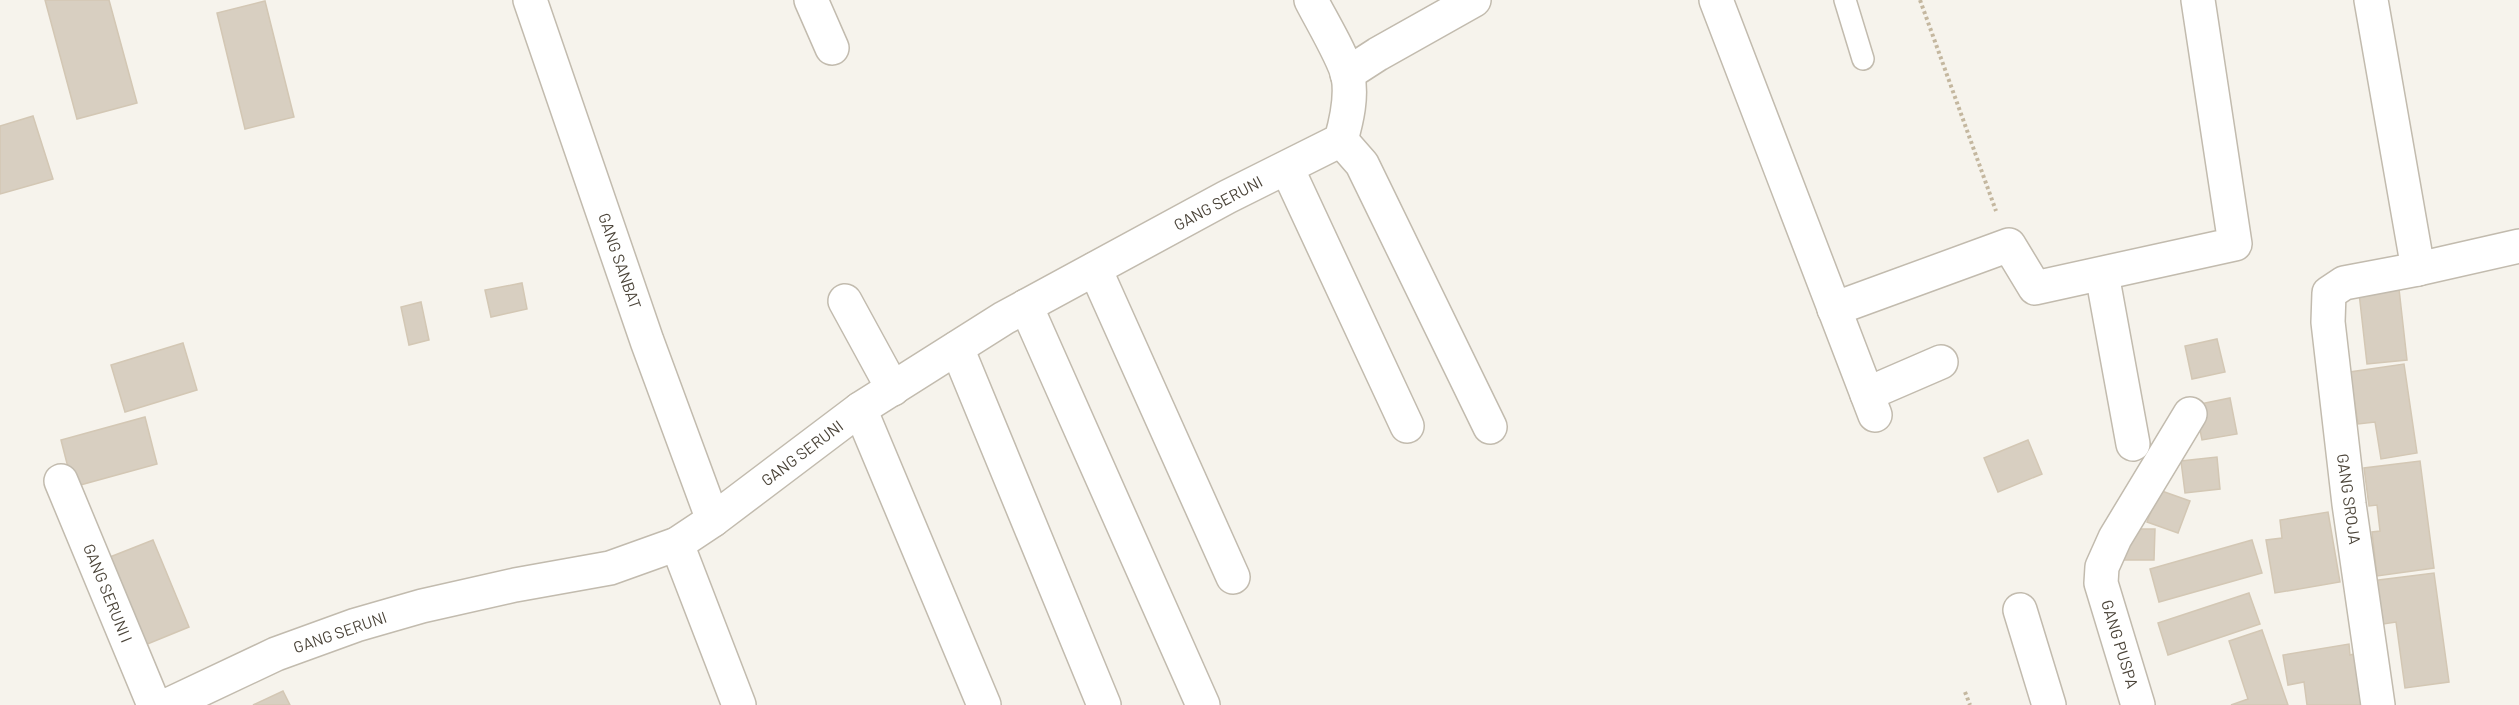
<svg xmlns="http://www.w3.org/2000/svg" width="2519" height="705" viewBox="0 0 2519 705" font-family="Barlow,sans-serif">
	<rect width="100%" height="100%" fill="#f6f3ec"/>
	<g fill="#d8cfc1" stroke="#d3c7b4" stroke-width="1.5">
		<polygon points="45,0 109,0 137,103 77,119"/>
		<polygon points="265,1 294,117 245,129 217,13"/>
		<polygon points="33,116 53,179 0,194 0,126"/>
		<polygon points="2398,280 2407,360 2367,364 2358,284"/>
		<polygon points="522,283 527,309 491,317 485,290"/>
		<polygon points="421,302 429,340 409,345 401,307"/>
		<polygon points="2217,339 2225,372 2192,379 2185,346"/>
		<polygon points="183,343 197,390 125,412 111,365"/>
		<polygon points="2404,364 2417,453 2381,459 2375,422 2358,424 2350,372"/>
		<polygon points="2230,398 2237,434 2202,440 2195,405"/>
		<polygon points="145,417 157,464 73,487 61,440"/>
		<polygon points="2028,440 2042,474 1998,492 1984,458"/>
		<polygon points="2217,457 2220,489 2185,493 2181,461"/>
		<polygon points="2420,461 2434,568 2377,576 2372,532 2380,531 2377,505 2369,506 2364,468"/>
		<polygon points="2159,490 2190,501 2178,533 2147,522"/>
		<polygon points="2328,512 2340,582 2275,593 2266,540 2282,538 2280,520"/>
		<polygon points="2124,529 2155,529 2154,560 2124,560"/>
		<polygon points="153,540 189,627 145,645 110,557"/>
		<polygon points="2252,540 2262,573 2159,602 2150,569"/>
		<polygon points="2434,573 2449,682 2405,688 2396,622 2377,625 2371,581"/>
		<polygon points="2249,593 2260,624 2168,655 2158,623"/>
		<polygon points="2262,630 2288,705 2231,705 2248,699 2229,641"/>
		<polygon points="2349,644 2350,655 2358,653 2366,705 2307,705 2304,682 2288,685 2283,655"/>
		<polygon points="283,691 290,705 253,705"/>
	</g>
	<g fill="none" stroke-linecap="round" stroke-linejoin="round">
		<g stroke="#c2bbae" stroke-width="24">
			<polyline id="lane" points="1845,0 1863,59"/>
		</g>
		<g stroke="#c2bbae" stroke-width="36">
			<g id="street">
				<polyline points="530,0 647,341 713,520"/>
				<polyline points="811,0 832,48"/>
				<polyline points="1716,0 1875,415"/>
				<polyline points="2371,0 2418,269"/>
				<polyline points="1347,74 1378,54 1474,0"/>
				<polyline points="1341,140 1362,164 1490,427"/>
				<polyline points="1287,168 1407,426"/>
				<polyline points="1095,269 1233,577"/>
				<polyline points="2102,274 2133,444"/>
				<polyline points="845,301 893,389"/>
				<polyline points="1026,306 1203,705"/>
				<polyline points="1834,309 2009,245 2035,288 2235,244 2198,0"/>
				<polyline points="957,348 1104,705"/>
				<polyline points="1867,394 1941,362"/>
				<polyline points="860,409 984,705"/>
				<polyline points="61,481 154,705"/>
				<polyline points="677,544 739,705"/>
				<polyline points="2020,610 2049,705"/>
				<path d="M168 705 276 654 356 625 422 606 515 585 610 568 677 544 713 520 860 409 1004 318 1227 197 1341 140C1347 119 1352 97 1348 76 1344 58 1320 18 1311 0"/>
				<polyline points="2138,705 2101,583 2102,567 2115,538 2190,414"/>
				<polyline points="2378,705 2349,504 2328,322 2329,293 2344,283 2418,269 2519,246"/>
			</g>
		</g>
		<g stroke="#c4b79f" stroke-width="4" stroke-dasharray="3 3" stroke-linecap="butt">
			<polyline points="1920,0 1996,211"/>
			<polyline points="1965,692 1970,705"/>
		</g>
		<use href="#lane" stroke="#fff" stroke-width="21"/>
		<use href="#street" stroke="#fff" stroke-width="33"/>
	</g>
	<g text-anchor="middle" stroke-width="6" stroke-linejoin="round" paint-order="stroke">
		<g font-size="16" fill="#4b4439" stroke="#fff">
			<text transform="translate(1218 203) rotate(-28)" y="6">GANG SERUNI</text>
			<text transform="translate(620 261) rotate(71)" y="6">GANG SANBAT</text>
			<text transform="translate(802 453) rotate(-37)" y="6">GANG SERUNI</text>
			<text transform="translate(2349 499) rotate(82)" y="6">GANG SROJA</text>
			<text transform="translate(108 593) rotate(68)" y="6">GANG SERUNI I</text>
			<text transform="translate(340 632) rotate(-19)" y="6">GANG SERUNI</text>
			<text transform="translate(2120 644) rotate(73)" y="6">GANG PUSPA</text>
		</g>
	</g>
</svg>
